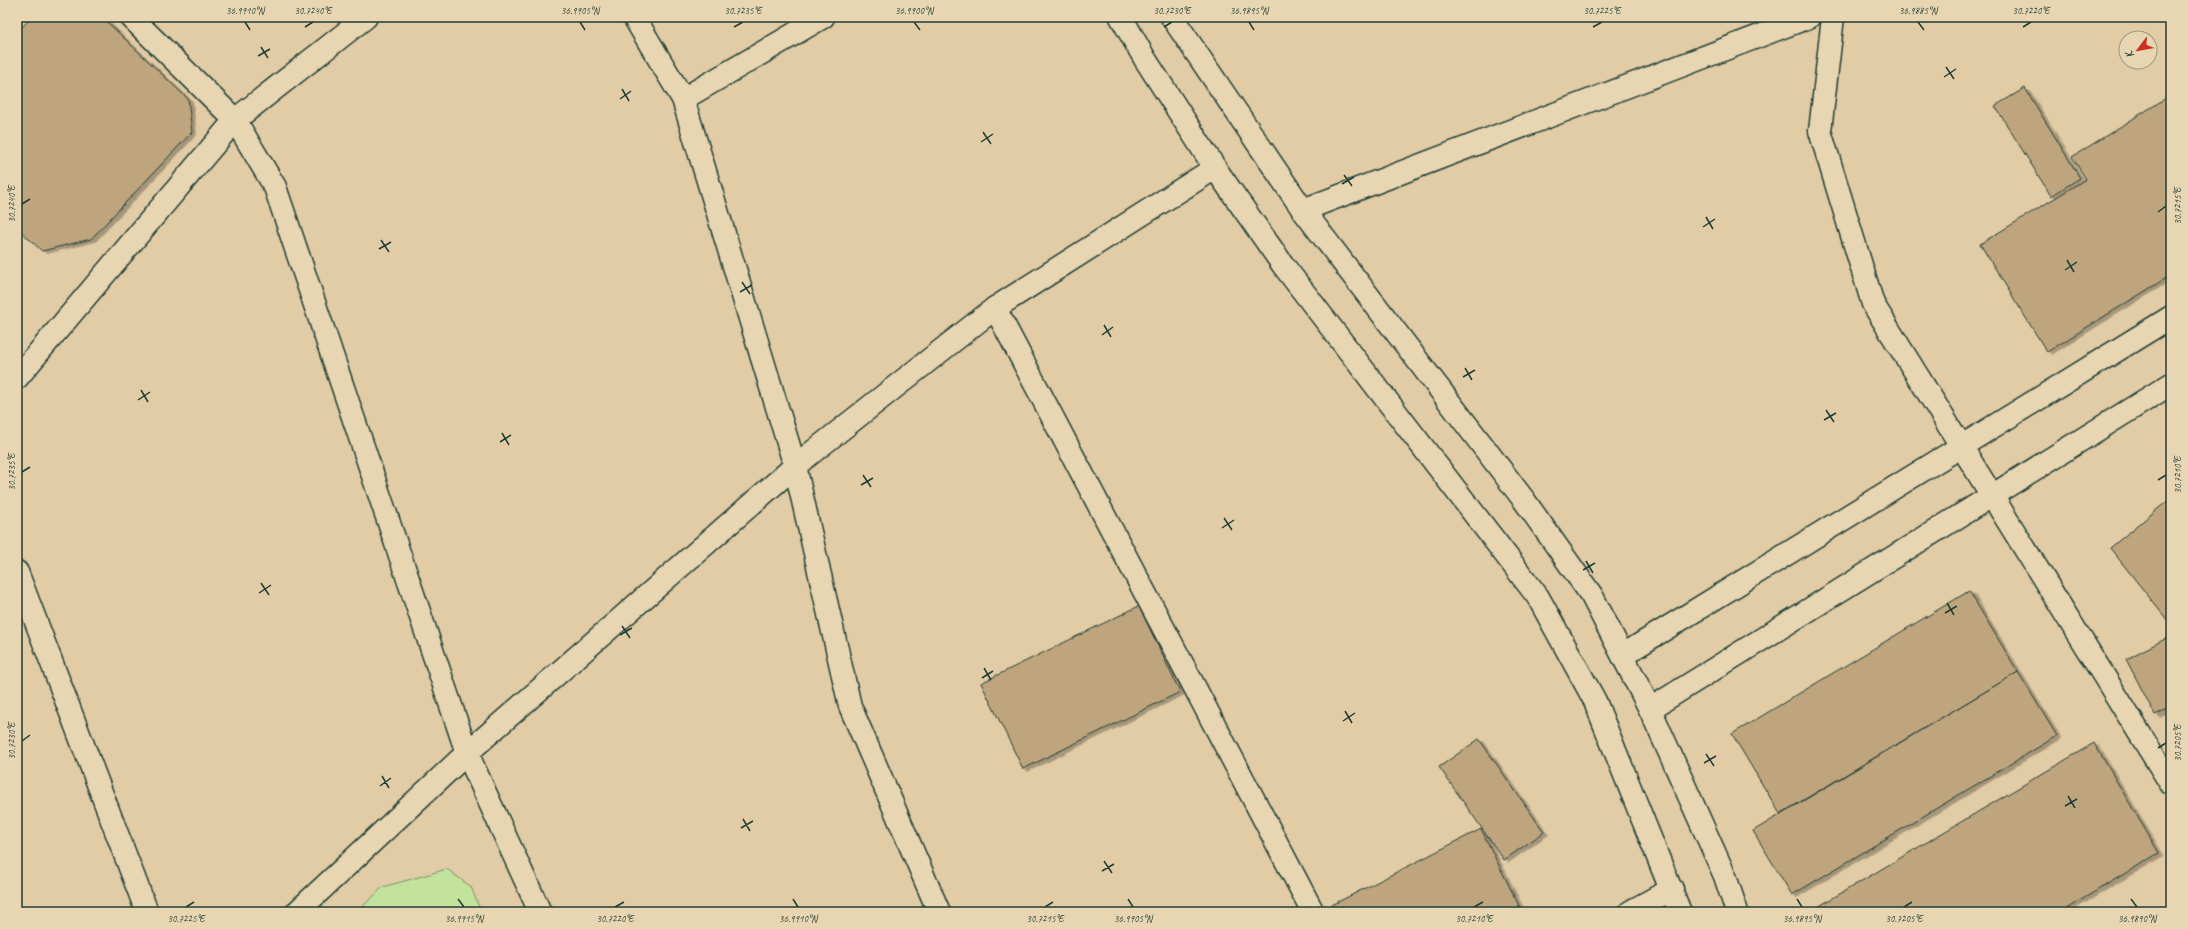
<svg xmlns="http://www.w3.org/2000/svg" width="2188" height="929" viewBox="0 0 2188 929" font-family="Caveat,sans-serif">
	<defs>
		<filter id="shadow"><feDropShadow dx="4.5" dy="2.5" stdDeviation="0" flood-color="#0004"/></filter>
	</defs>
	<rect width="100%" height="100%" fill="#e2cca6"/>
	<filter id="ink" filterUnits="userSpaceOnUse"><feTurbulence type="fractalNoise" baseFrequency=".025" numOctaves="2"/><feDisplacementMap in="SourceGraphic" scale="8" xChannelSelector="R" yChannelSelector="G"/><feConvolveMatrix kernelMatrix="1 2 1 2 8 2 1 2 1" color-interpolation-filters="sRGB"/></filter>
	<g filter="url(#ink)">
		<polygon fill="#c3e39c" stroke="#719068" points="447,869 471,887 481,912 357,912 383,887"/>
		<g fill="#bfa57e" stroke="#1f3d34" filter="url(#shadow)">
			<polygon points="32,17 102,17 188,99 192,132 91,239 42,251 17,228 17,32"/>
			<polygon points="2025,88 2080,178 2051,196 1995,106"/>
			<polygon points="2171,95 2171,275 2047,352 1980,244 2086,179 2072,157"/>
			<polygon points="2171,498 2171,619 2168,621 2110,548"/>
			<polygon points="1969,591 2018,672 1780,814 1732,734"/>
			<polygon points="1139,606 1180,692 1023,769 981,683"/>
			<polygon points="2171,636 2171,707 2155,715 2126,659"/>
			<polygon points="2018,672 2057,736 1792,895 1753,831"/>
			<polygon points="1479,739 1544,832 1504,860 1439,767"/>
			<polygon points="2094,743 2159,853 2061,912 1818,912 1816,908"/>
			<polygon points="1481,829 1522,912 1336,912 1332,905"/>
		</g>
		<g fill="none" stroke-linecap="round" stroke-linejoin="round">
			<g stroke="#1f3d34" stroke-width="25">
				<g id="minor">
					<polyline points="131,17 235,120 275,187 467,753 540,912"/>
					<polyline points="634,17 683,99 795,466 850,706 939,912"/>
					<polyline points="1833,17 1820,131 1873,304 2171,784"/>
					<polyline points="683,99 823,17"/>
					<polyline points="1303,210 1809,17"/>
					<polyline points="995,308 1313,912"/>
					<polyline points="17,378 235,120 366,17"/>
					<polyline points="17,572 147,912"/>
					<polyline points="1623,655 2171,317"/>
					<polyline points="1650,709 2171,384"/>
					<polyline points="297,912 467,753 795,466 995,308 1215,168"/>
					<polyline points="1630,912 1672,889"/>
				</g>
			</g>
			<g stroke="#1f3d34" stroke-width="25">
				<g id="tertiary">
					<polyline points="1121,17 1145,59 1215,168 1283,265 1538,597 1595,701 1680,912"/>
					<polyline points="1172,17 1303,210 1524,500 1592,596 1650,709 1725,876 1737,912"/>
				</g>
			</g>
			<use href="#minor" stroke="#e8d6b3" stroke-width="22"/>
			<use href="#tertiary" stroke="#e8d6b3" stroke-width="22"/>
		</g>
	</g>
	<path fill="none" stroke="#1f3d34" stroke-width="1.5" d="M245 22 250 30M580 22 585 30M914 22 920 30M1249 22 1254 30M1918 22 1924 30M305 27 313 22M734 27 743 22M1164 27 1172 22M1593 27 1602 22M2023 27 2031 22M261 47 268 58M258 56 270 49M1946 67 1954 79M1944 77 1956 69M622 89 629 101M620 99 631 91M983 132 991 144M981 142 993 134M1344 175 1352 186M1342 184 1354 177M22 204 30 199M2158 212 2166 206M1706 217 1713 229M1703 227 1715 219M381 240 389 252M379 249 391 242M2067 260 2074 272M2065 270 2077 262M742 282 750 294M740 292 752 285M1104 325 1111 337M1102 335 1113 327M1465 368 1472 380M1463 377 1475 370M141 390 148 402M138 400 150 392M1826 410 1834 422M1824 420 1836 413M502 433 509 445M500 442 511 435M22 472 30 467M863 475 871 487M2158 480 2166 475M861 485 873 478M1224 518 1232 530M1222 528 1234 520M1586 561 1593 573M1583 570 1595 563M261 583 269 595M259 593 271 585M1947 603 1954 615M1945 613 1957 606M622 626 630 638M620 635 632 628M984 668 991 680M982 678 993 671M1345 711 1352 723M1343 721 1355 713M22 741 30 735M2158 748 2166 743M1706 754 1714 766M1704 763 1716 756M382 776 389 788M380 786 391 778M2068 796 2075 808M2065 806 2077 799M743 819 750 831M741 828 753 821M1104 861 1112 873M1102 871 1114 864M458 899 464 907M793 899 798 907M1128 899 1133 907M1797 899 1802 907M2131 899 2137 907M186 907 194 902M615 907 624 902M1045 907 1053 902M1474 907 1483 902M1904 907 1912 902"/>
	<rect width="2188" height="929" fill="none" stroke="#e8d6b3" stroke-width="44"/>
	<g transform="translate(2138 50) rotate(238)"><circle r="19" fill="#e8d6b3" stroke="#989980"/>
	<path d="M0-3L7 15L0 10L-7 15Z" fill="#c8321e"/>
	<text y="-6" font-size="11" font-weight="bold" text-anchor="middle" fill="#1f3d34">K</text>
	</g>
	<rect x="22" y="22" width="2144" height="885" fill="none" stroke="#1f3d34" stroke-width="1.5"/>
	<g font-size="10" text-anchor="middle" fill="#1f3d34">
		<text x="245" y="14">36.9910°N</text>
		<text x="313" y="14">30.7240°E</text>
		<text x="580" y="14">36.9905°N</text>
		<text x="743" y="14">30.7235°E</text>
		<text x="914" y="14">36.9900°N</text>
		<text x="1172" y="14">30.7230°E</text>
		<text x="1249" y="14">36.9895°N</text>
		<text x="1602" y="14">30.7225°E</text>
		<text x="1918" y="14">36.9885°N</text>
		<text x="2031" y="14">30.7220°E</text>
		<text transform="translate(11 204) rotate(-90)" y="4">30.7240°E</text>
		<text transform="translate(2177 206) rotate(-90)" y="4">30.7215°E</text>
		<text transform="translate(11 472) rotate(-90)" y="4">30.7235°E</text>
		<text transform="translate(2177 475) rotate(-90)" y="4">30.7210°E</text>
		<text transform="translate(11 741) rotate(-90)" y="4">30.7230°E</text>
		<text transform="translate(2177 743) rotate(-90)" y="4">30.7205°E</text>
		<text x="186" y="922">30.7225°E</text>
		<text x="464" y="922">36.9915°N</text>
		<text x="615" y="922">30.7220°E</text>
		<text x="798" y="922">36.9910°N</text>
		<text x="1045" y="922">30.7215°E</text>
		<text x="1133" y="922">36.9905°N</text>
		<text x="1474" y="922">30.7210°E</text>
		<text x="1802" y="922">36.9895°N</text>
		<text x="1904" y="922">30.7205°E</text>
		<text x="2137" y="922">36.9890°N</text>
	</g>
</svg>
